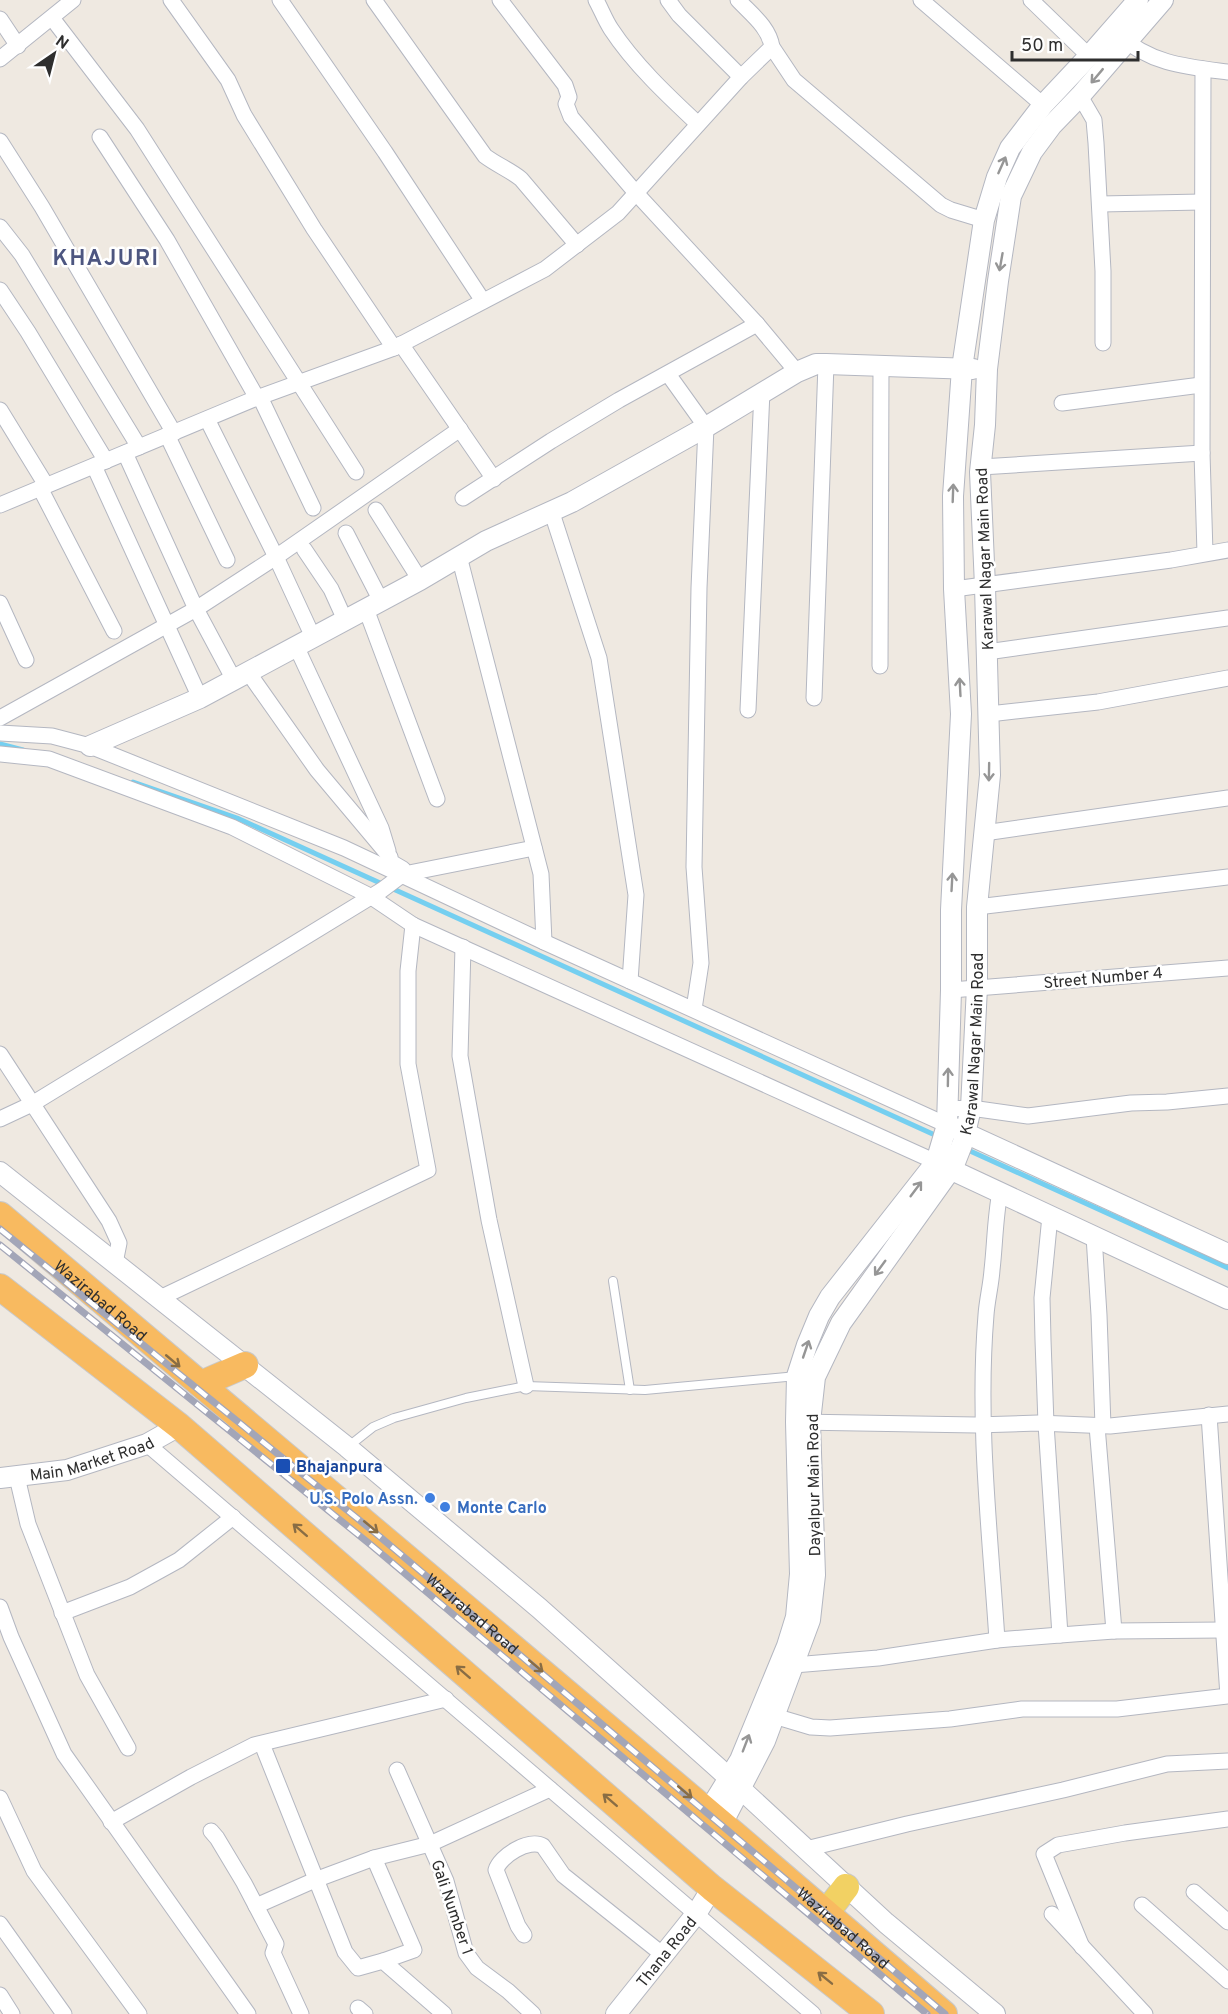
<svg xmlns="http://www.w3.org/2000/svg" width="1228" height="2014" viewBox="0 0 1228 2014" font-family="Overpass,sans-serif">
	<rect width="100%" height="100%" fill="#efe9e1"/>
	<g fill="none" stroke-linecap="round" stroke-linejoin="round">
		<g stroke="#75cff0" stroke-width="5">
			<polyline points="0,744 23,750"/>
			<polyline points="133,782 237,818 1228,1268"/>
		</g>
		<g stroke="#b4b7c1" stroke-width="10">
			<g id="service">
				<polyline points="613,1281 630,1390"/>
				<polyline points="349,1446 373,1427 394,1418 466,1398 526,1386 645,1390 797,1376"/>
			</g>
		</g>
		<g stroke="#b4b7c1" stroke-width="17">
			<g id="minor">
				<polyline points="171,0 228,80 244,115 314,229 394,348"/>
				<polyline points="280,0 385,152 483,301"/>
				<path d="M374 0 485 156C497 165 510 170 521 179L577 245"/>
				<polyline points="500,0 565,85 569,97 566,104 571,117 636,193 757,324 797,372"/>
				<path d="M596 0C601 9 605 20 611 29 634 64 667 95 698 124"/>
				<polyline points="668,0 679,15 741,77"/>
				<polyline points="921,0 1043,105"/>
				<polyline points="1031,0 1089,56"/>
				<polyline points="52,18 137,129 356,472"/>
				<polyline points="0,19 18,46"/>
				<path d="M1119 35C1150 64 1188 67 1228 72"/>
				<polyline points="772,47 794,80 941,205 951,210 984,220"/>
				<polyline points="0,59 73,0"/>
				<polyline points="1203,69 1202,453 1205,553"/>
				<polyline points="1080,96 1094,120 1096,143 1103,271 1103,343"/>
				<polyline points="100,137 167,240 257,398"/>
				<polyline points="0,141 42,207 174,433"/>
				<polyline points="1100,204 1202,202"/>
				<polyline points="0,227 22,255 139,447"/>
				<polyline points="0,290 28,332 106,461"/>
				<polyline points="401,344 494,479"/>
				<polyline points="668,374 706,427 699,588 694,867 701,963 694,1009"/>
				<polyline points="260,397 313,508"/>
				<polyline points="1062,403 1201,385"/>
				<polyline points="0,410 46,485"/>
				<polyline points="207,419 276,557 313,637"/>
				<polyline points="167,435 227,560"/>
				<polyline points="125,453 196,609 234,680"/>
				<polyline points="94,466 200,698"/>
				<polyline points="981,467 1202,453"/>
				<polyline points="40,488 114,631"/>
				<polyline points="463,498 551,441 619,400 757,324"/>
				<path d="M0 505 254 399 394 348 545 269 618 213 741 77 772 47C769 27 751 14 738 0"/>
				<polyline points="376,510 420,580"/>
				<polyline points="552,513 599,658 636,895 630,981"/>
				<polyline points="346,533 381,601"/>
				<polyline points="304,549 331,589 345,620"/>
				<polyline points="459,556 541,874 544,942"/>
				<polyline points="954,589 1171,560 1228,550"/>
				<polyline points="0,603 26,660"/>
				<polyline points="366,609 437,799"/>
				<polyline points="296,646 381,828 388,851"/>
				<polyline points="987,652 1228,618"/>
				<polyline points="880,666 881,367"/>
				<polyline points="248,672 317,770 390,857 391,862 403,869"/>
				<polyline points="814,698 826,364"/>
				<polyline points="748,710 762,391"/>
				<polyline points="989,714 1098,702 1228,678"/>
				<polyline points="0,718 196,609 276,557 460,429"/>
				<polyline points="0,733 52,736 90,746 344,848 544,942 947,1125"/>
				<polyline points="0,754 49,759 232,827 370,896 413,925 936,1162"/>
				<polyline points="984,833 1228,798"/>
				<polyline points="977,907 1228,877"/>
				<polyline points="463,947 460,1056 489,1220 526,1386"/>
				<polyline points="951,990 1228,968"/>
				<polyline points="0,1054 109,1221 119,1243 115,1263"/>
				<polyline points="948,1109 971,1108 1028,1116 1131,1103 1167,1102 1228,1096"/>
				<polyline points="0,1119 32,1104 382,890 398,878 409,873 534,848"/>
				<polyline points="1050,1216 1042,1298 1043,1340 1046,1424 1060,1635"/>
				<polyline points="1094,1236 1099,1315 1103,1426"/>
				<polyline points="160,1298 428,1170 408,1064 408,971 413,925"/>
				<polyline points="799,1422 976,1425 1038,1423 1110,1426 1228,1414"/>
				<polyline points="1097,1426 1114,1631"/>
				<polyline points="147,1444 813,2014"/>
				<polyline points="17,1477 28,1524 87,1675 128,1748"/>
				<polyline points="0,1607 11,1637 64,1754 248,2014"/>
				<polyline points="62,1613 130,1587 179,1560 233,1517"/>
				<path d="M997 1640C990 1532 977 1423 986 1315 987 1300 991 1285 992 1270 995 1244 995 1218 1000 1192"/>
				<polyline points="794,1665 878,1658 997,1640 1060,1635 1114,1631 1223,1630"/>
				<polyline points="764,1713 811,1727 830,1728 950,1719 1022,1709 1117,1709 1228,1696 1209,1415"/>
				<polyline points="262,1744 345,1952 358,1968 383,1961 444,2014"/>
				<polyline points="397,1770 446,1881 466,1953 477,1968 508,1991 533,2014"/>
				<polyline points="0,1798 34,1871 139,2014"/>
				<polyline points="111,1822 191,1777 254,1745 446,1699"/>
				<polyline points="211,1831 217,1838 244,1883 276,1944 273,1953 301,2014"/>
				<polyline points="806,1849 907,1824 1063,1790 1167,1764 1228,1761"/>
				<polyline points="374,1858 414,1950 383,1961"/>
				<polyline points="1194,1892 1228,1922"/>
				<polyline points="1142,1905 1228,1981"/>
				<polyline points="256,1906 315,1880 374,1858 430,1844 550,1789"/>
				<polyline points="1052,1914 1145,2014"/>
				<polyline points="0,1924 64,2014"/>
				<path d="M524 1935 518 1926 496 1870C500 1856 529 1838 543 1846L563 1875 662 1954"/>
				<polyline points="1082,1947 1044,1854 1058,1845 1125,1833 1228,1819"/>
				<polyline points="0,1995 12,2014"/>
				<polyline points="358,2008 365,2014"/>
			</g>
		</g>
		<g stroke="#b4b7c1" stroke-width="22">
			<g id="tertiary">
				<polyline points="90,746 200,698 420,580 486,541 572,502 706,427 797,372 816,364 826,364 973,369"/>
				<polyline points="952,1127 1228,1254"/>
				<polyline points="941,1165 1228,1299"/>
				<polyline points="0,1172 347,1447 539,1608 717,1767 886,1923 995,2014"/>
				<path id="s1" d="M0 1478 67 1470 147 1444 179 1426"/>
				<polyline points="708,1812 740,1760 787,1646 796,1617 800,1574 796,1422 797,1376 807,1345 819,1316 830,1297 936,1162 947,1125 951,990 951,910 961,714 954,589 953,496 962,368 984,220 997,177 1010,148 1043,105 1089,56 1138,0"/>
				<path id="s2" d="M722 1824 765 1741 810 1620 815 1575 810 1422 815 1377 841 1323 954 1165 963 1142 971 1108 977 987V907L990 775 985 586 980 472 985 425 987 369 998 281 1011 196 1032 152 1052 125 1080 96 1163 0"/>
				<path id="s3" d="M616 2014 696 1914 712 1888"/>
			</g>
		</g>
		<g stroke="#c9c9c9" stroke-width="28">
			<polyline id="primary" points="826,1913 846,1887"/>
		</g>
		<g stroke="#c9c9c9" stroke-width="28">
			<g id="trunk">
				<path id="s4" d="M0 1215 734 1834 944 2014"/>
				<polyline points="0,1287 179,1426 712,1888 871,2014"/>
				<polyline points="201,1384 245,1365"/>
			</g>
		</g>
		<use href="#service" stroke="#fff" stroke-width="8"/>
		<use href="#minor" stroke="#fff" stroke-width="15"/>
		<use href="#tertiary" stroke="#fff" stroke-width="20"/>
		<use href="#primary" stroke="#f2d163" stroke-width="26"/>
		<use href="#trunk" stroke="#f8ba60" stroke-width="26"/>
		<g stroke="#a3a6b8" stroke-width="7">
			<g id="rail">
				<polyline points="0,1229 379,1536 945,2014"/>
				<polyline points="0,1245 371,1545 927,2014"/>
			</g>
		</g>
		<use href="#rail" stroke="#fff" stroke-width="4.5" stroke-dasharray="14" stroke-linecap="butt"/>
	</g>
	<defs><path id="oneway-shaft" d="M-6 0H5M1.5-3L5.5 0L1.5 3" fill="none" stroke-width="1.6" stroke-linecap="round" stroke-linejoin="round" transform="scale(1.5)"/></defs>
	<g stroke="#969696">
		<use href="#oneway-shaft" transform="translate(1097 76) rotate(130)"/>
		<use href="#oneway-shaft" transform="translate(1002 165) rotate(-66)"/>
		<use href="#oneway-shaft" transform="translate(1001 262) rotate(100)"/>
		<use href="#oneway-shaft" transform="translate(953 493) rotate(-88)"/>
		<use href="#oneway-shaft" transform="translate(960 687) rotate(-93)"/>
		<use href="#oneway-shaft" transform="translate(989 772) rotate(91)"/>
		<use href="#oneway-shaft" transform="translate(952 882) rotate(-87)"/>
		<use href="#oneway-shaft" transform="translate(948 1077) rotate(-89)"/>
		<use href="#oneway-shaft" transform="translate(916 1189) rotate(-53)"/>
		<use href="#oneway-shaft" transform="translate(880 1268) rotate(126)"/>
		<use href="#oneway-shaft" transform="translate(806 1349) rotate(-71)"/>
		<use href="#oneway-shaft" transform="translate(746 1743) rotate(-69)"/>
	</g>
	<g stroke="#896d44">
		<use href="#oneway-shaft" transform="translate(173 1361) rotate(40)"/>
		<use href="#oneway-shaft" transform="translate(371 1527) rotate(40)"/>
		<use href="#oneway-shaft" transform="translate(300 1530) rotate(-139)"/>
		<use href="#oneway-shaft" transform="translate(536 1666) rotate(40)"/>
		<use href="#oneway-shaft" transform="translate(463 1672) rotate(-139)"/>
		<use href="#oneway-shaft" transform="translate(685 1792) rotate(40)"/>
		<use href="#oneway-shaft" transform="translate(610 1800) rotate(-139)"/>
		<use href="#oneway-shaft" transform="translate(825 1978) rotate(-141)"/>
	</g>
	<rect fill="#1a4fb4" stroke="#fff" stroke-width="2" x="275" y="1458" width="16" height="16" rx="3"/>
	<g fill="#3f7fe0" stroke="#fff" stroke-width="2">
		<circle cx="430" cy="1498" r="6"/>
		<circle cx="445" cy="1507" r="6"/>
	</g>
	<g text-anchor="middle" stroke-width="5" stroke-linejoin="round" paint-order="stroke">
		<g font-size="16" fill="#2e2e2e" stroke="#fff">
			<text transform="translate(984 559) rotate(-92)" y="6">Karawal Nagar Main Road</text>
			<text transform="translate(1103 977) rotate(-5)" y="6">Street Number 4</text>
			<text dy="6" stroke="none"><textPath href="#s2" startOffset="844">Karawal Nagar Main Road</textPath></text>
			<text dy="6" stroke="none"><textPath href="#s4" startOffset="132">Wazirabad Road</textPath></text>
			<text dy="6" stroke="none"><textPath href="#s1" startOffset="94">Main Market Road</textPath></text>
			<text transform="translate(813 1485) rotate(-91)" y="6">Dayalpur Main Road</text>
			<text dy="6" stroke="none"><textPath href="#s4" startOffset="618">Wazirabad Road</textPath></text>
			<text transform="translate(453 1907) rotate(71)" y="6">Gali Number 1</text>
			<text dy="6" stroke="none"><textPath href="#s4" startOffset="1104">Wazirabad Road</textPath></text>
			<text dy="6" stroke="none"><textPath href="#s3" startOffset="80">Thana Road</textPath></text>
		</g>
		<g font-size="16" font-weight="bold" fill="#164399" stroke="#fff" text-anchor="start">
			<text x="296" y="1472">Bhajanpura</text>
		</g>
		<g font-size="16" font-weight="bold" fill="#366cbe" stroke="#fff" text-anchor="end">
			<text x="418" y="1504">U.S. Polo Assn.</text>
			<text x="457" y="1513" text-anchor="start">Monte Carlo</text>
		</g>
		<g font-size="22" font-weight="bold" letter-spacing="1.5" fill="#4d5680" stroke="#fff">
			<text x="106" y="265">KHAJURI</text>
		</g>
	</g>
	<g transform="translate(54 54) rotate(35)" stroke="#ffffff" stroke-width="4.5" paint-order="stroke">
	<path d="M0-4.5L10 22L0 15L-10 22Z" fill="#2e2e2e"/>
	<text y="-9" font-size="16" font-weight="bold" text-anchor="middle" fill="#2e2e2e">N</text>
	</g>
	<path d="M1012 51v9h126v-9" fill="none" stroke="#2e2e2e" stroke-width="3"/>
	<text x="1021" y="51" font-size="18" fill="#2e2e2e" stroke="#ffffff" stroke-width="4.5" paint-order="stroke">50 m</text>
</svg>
